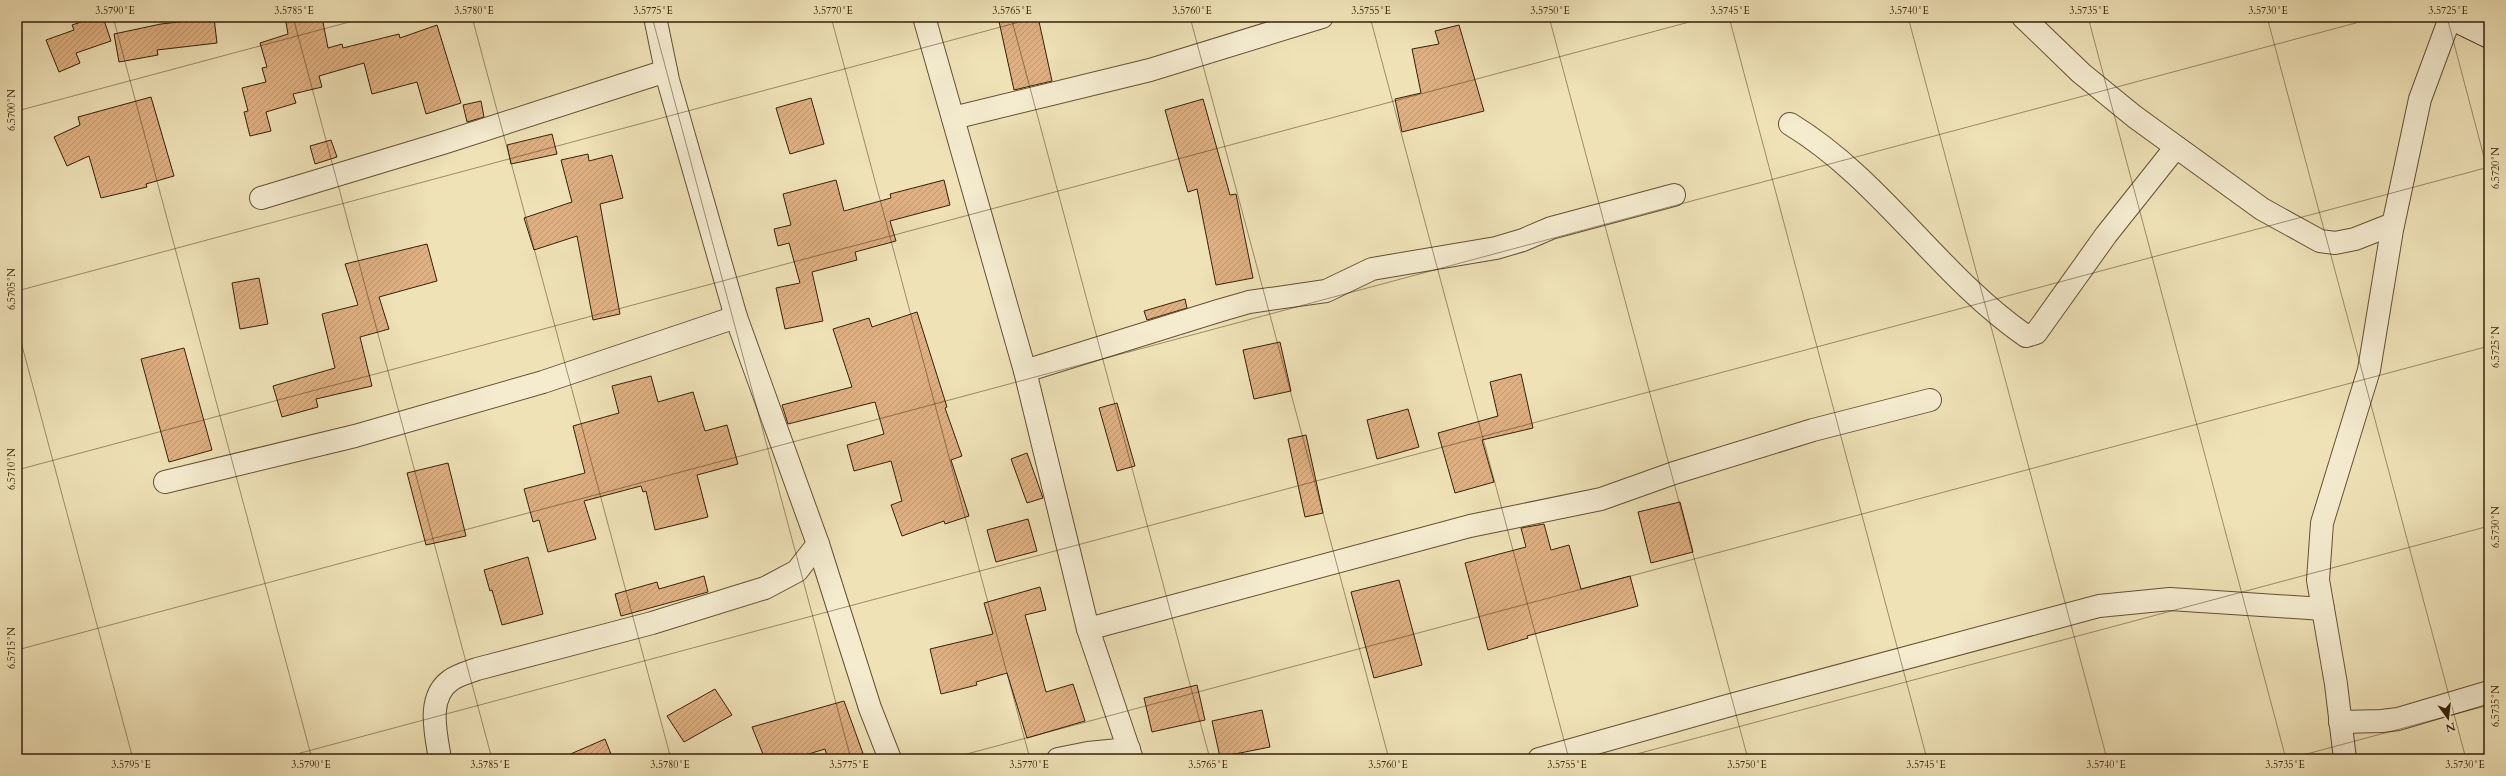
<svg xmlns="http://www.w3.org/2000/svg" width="2506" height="776" viewBox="0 0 2506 776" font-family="Cardo,serif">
	<defs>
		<pattern id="building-hatch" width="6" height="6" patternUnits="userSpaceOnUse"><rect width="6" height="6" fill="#deb083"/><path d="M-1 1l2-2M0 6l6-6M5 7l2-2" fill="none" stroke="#bf9770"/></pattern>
	</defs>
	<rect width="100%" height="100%" fill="#efe2b7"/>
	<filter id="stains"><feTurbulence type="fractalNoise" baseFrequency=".005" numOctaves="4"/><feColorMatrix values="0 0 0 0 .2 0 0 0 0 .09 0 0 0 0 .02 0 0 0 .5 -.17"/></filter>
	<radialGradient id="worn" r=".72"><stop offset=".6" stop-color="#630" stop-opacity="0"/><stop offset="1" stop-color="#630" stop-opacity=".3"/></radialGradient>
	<g fill="url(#building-hatch)" stroke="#362107">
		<polygon points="96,17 103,17 111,41 76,53 80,63 59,72 46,40 74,30 72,25"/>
		<polygon points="285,17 322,17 328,48 342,44 343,48 399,34 400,38 437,25 461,103 426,114 417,82 372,94 364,63 319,76 322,87 293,94 296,103 266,112 271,131 250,136 244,112 248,111 242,88 266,82 262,68 267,67 260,43 288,34"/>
		<polygon points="998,17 1038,17 1052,81 1014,90"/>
		<polygon points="214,18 217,43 157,50 158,55 119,62 114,34 161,24"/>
		<polygon points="1459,25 1484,111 1402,132 1395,99 1421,93 1412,49 1439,44 1435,31"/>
		<polygon points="151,97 174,176 146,184 147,187 101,198 89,156 67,166 54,137 80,125 78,117"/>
		<polygon points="811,98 824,144 790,154 776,108"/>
		<polygon points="1203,99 1230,195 1236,194 1253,278 1216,285 1197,189 1188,192 1165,110"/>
		<polygon points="481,101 484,117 467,122 463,105"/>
		<polygon points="552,134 557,154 511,164 507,145"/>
		<polygon points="331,140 337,157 315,164 310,146"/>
		<polygon points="588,154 589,161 612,155 623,198 600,204 620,314 593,320 577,236 534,250 524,218 572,202 561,160"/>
		<polygon points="836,180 844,211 891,198 890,194 944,180 950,205 890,221 896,241 855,252 857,260 812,272 823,321 785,329 776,288 800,283 789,243 778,246 774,229 791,225 783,194"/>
		<polygon points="427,244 437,281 379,297 389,329 360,337 372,386 316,399 318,407 282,417 273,386 335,368 322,314 358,305 345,264"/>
		<polygon points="259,278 268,324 240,329 232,283"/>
		<polygon points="1185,299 1187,308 1147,320 1144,311"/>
		<polygon points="917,312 947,407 945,408 962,456 951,460 969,516 945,524 944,521 902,536 891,505 902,501 891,461 854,471 847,445 884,434 875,402 788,424 782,405 852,387 833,329 869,318 872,327"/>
		<polygon points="1280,342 1291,391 1254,399 1243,350"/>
		<polygon points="184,348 212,450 169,462 141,359"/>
		<polygon points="1521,374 1533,428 1482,440 1494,482 1455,493 1438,433 1498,416 1490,382"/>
		<polygon points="651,376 658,402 693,392 705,431 727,425 738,464 697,475 708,517 655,530 646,491 643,492 641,486 584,501 596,539 548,552 539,520 533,522 524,489 585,473 573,426 619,413 612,386"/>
		<polygon points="1117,403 1135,466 1117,471 1099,408"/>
		<polygon points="1408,409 1419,447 1377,459 1367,420"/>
		<polygon points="1306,435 1323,513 1305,517 1288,439"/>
		<polygon points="1027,453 1043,498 1027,503 1011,459"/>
		<polygon points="448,463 466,536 426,545 407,473"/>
		<polygon points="1680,502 1693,552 1651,563 1638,512"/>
		<polygon points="1028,519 1037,551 996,562 987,530"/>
		<polygon points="1544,524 1551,550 1569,545 1581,589 1630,576 1638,606 1527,636 1528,638 1488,650 1465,563 1526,547 1521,528"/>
		<polygon points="528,557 543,614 502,625 492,590 490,591 484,570"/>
		<polygon points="704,576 708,592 621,616 615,594 657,582 659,589"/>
		<polygon points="1399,580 1422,665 1374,678 1351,592"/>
		<polygon points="1040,587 1046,610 1025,615 1046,692 1073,684 1085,721 1027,738 1007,673 976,682 977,685 941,694 930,649 993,634 984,603"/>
		<polygon points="1197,685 1205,720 1152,732 1144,698"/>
		<polygon points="715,689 732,715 684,742 667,716"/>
		<polygon points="844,701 865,759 828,759 825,749 792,759 765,759 752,727"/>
		<polygon points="1262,710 1270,747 1220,757 1212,721"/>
		<polygon points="605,739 613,759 559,759"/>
	</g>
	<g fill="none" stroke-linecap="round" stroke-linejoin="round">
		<g stroke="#645133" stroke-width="24">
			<g id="street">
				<polyline points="655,17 668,80 736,317 818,544 870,708 890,759"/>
				<polyline points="924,17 1025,371 1088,629 1132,759"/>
				<polyline points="2023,17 2081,73 2135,117 2262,209 2320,241 2335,243 2355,239 2393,224"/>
				<polyline points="953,118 1150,70 1322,17"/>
				<path d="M1790 124C1881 179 1939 276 2026 336L2036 333 2106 235 2176 147"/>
				<polyline points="261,198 446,142 666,71"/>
				<polyline points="1025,371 1218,311 1249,302 1326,291 1372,269 1496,248 1523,240 1551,228 1674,195"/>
				<polyline points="165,482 355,436 543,382 736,317"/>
				<polyline points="1088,629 1470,526 1601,499 1674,473 1813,430 1930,400"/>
				<polyline points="2340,722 2382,721 2398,719 2489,692"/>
				<path d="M440 759C436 734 426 697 451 680 458 675 469 672 477 669L652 623 765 588 797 571 818 544"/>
				<polyline points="1058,759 1088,753 1129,749"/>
				<polyline points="1539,759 1727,706 2099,606 2170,599 2323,609"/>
				<polyline points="2345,759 2336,684 2318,580 2322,523 2369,370 2392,230 2420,99 2450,18"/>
			</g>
		</g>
		<g stroke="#362107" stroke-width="24">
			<polyline id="secondary" points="2448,17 2489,37"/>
		</g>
		<use href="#street" stroke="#f5ecd0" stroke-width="22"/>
		<use href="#secondary" stroke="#f5ecd0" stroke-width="22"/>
	</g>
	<path fill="none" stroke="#362107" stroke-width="1" stroke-opacity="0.45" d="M113 17 312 759M293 17 492 759M472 17 671 759M652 17 851 759M831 17 1030 759M1011 17 1210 759M1190 17 1389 759M1370 17 1569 759M1549 17 1748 759M1729 17 1927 759M1908 17 2107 759M2088 17 2286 759M2267 17 2466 759M2447 17 2489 176M17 111 368 17M17 291 1038 17M17 327 133 759M17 470 1708 17M17 650 2378 17M278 759 2489 167M948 759 2489 346M1618 759 2489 526M2288 759 2489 705"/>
	<rect width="2506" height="776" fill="none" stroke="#efe2b7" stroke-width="44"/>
	<g transform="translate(2448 718) rotate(165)" stroke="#f5ecd0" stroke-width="3" paint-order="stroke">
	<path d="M0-3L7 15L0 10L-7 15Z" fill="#362107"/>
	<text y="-6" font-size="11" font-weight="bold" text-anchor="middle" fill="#362107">N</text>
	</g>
	<rect x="22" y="22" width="2462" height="732" fill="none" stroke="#362107" stroke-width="1.5"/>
	<g font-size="10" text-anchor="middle" fill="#362107">
		<text x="115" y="14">3.5790°E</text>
		<text x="294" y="14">3.5785°E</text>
		<text x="474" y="14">3.5780°E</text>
		<text x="653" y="14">3.5775°E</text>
		<text x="833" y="14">3.5770°E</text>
		<text x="1012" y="14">3.5765°E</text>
		<text x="1192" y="14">3.5760°E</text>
		<text x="1371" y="14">3.5755°E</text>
		<text x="1550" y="14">3.5750°E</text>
		<text x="1730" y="14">3.5745°E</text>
		<text x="1909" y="14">3.5740°E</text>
		<text x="2089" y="14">3.5735°E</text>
		<text x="2268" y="14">3.5730°E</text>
		<text x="2448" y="14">3.5725°E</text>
		<text transform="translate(11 110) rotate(-90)" y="4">6.5700°N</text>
		<text transform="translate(2495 168) rotate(-90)" y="4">6.5720°N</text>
		<text transform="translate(11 289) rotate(-90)" y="4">6.5705°N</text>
		<text transform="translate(2495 347) rotate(-90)" y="4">6.5725°N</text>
		<text transform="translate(11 469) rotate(-90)" y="4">6.5710°N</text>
		<text transform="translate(2495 527) rotate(-90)" y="4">6.5730°N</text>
		<text transform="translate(11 648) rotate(-90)" y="4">6.5715°N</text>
		<text transform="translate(2495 706) rotate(-90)" y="4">6.5735°N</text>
		<text x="131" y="768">3.5795°E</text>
		<text x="311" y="768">3.5790°E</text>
		<text x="490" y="768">3.5785°E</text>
		<text x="670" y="768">3.5780°E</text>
		<text x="849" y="768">3.5775°E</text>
		<text x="1029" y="768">3.5770°E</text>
		<text x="1208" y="768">3.5765°E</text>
		<text x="1388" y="768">3.5760°E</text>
		<text x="1567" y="768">3.5755°E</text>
		<text x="1747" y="768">3.5750°E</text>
		<text x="1926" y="768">3.5745°E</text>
		<text x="2106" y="768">3.5740°E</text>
		<text x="2285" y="768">3.5735°E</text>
		<text x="2465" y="768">3.5730°E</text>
	</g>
	<rect width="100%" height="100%" filter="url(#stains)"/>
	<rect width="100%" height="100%" fill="url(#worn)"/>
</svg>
